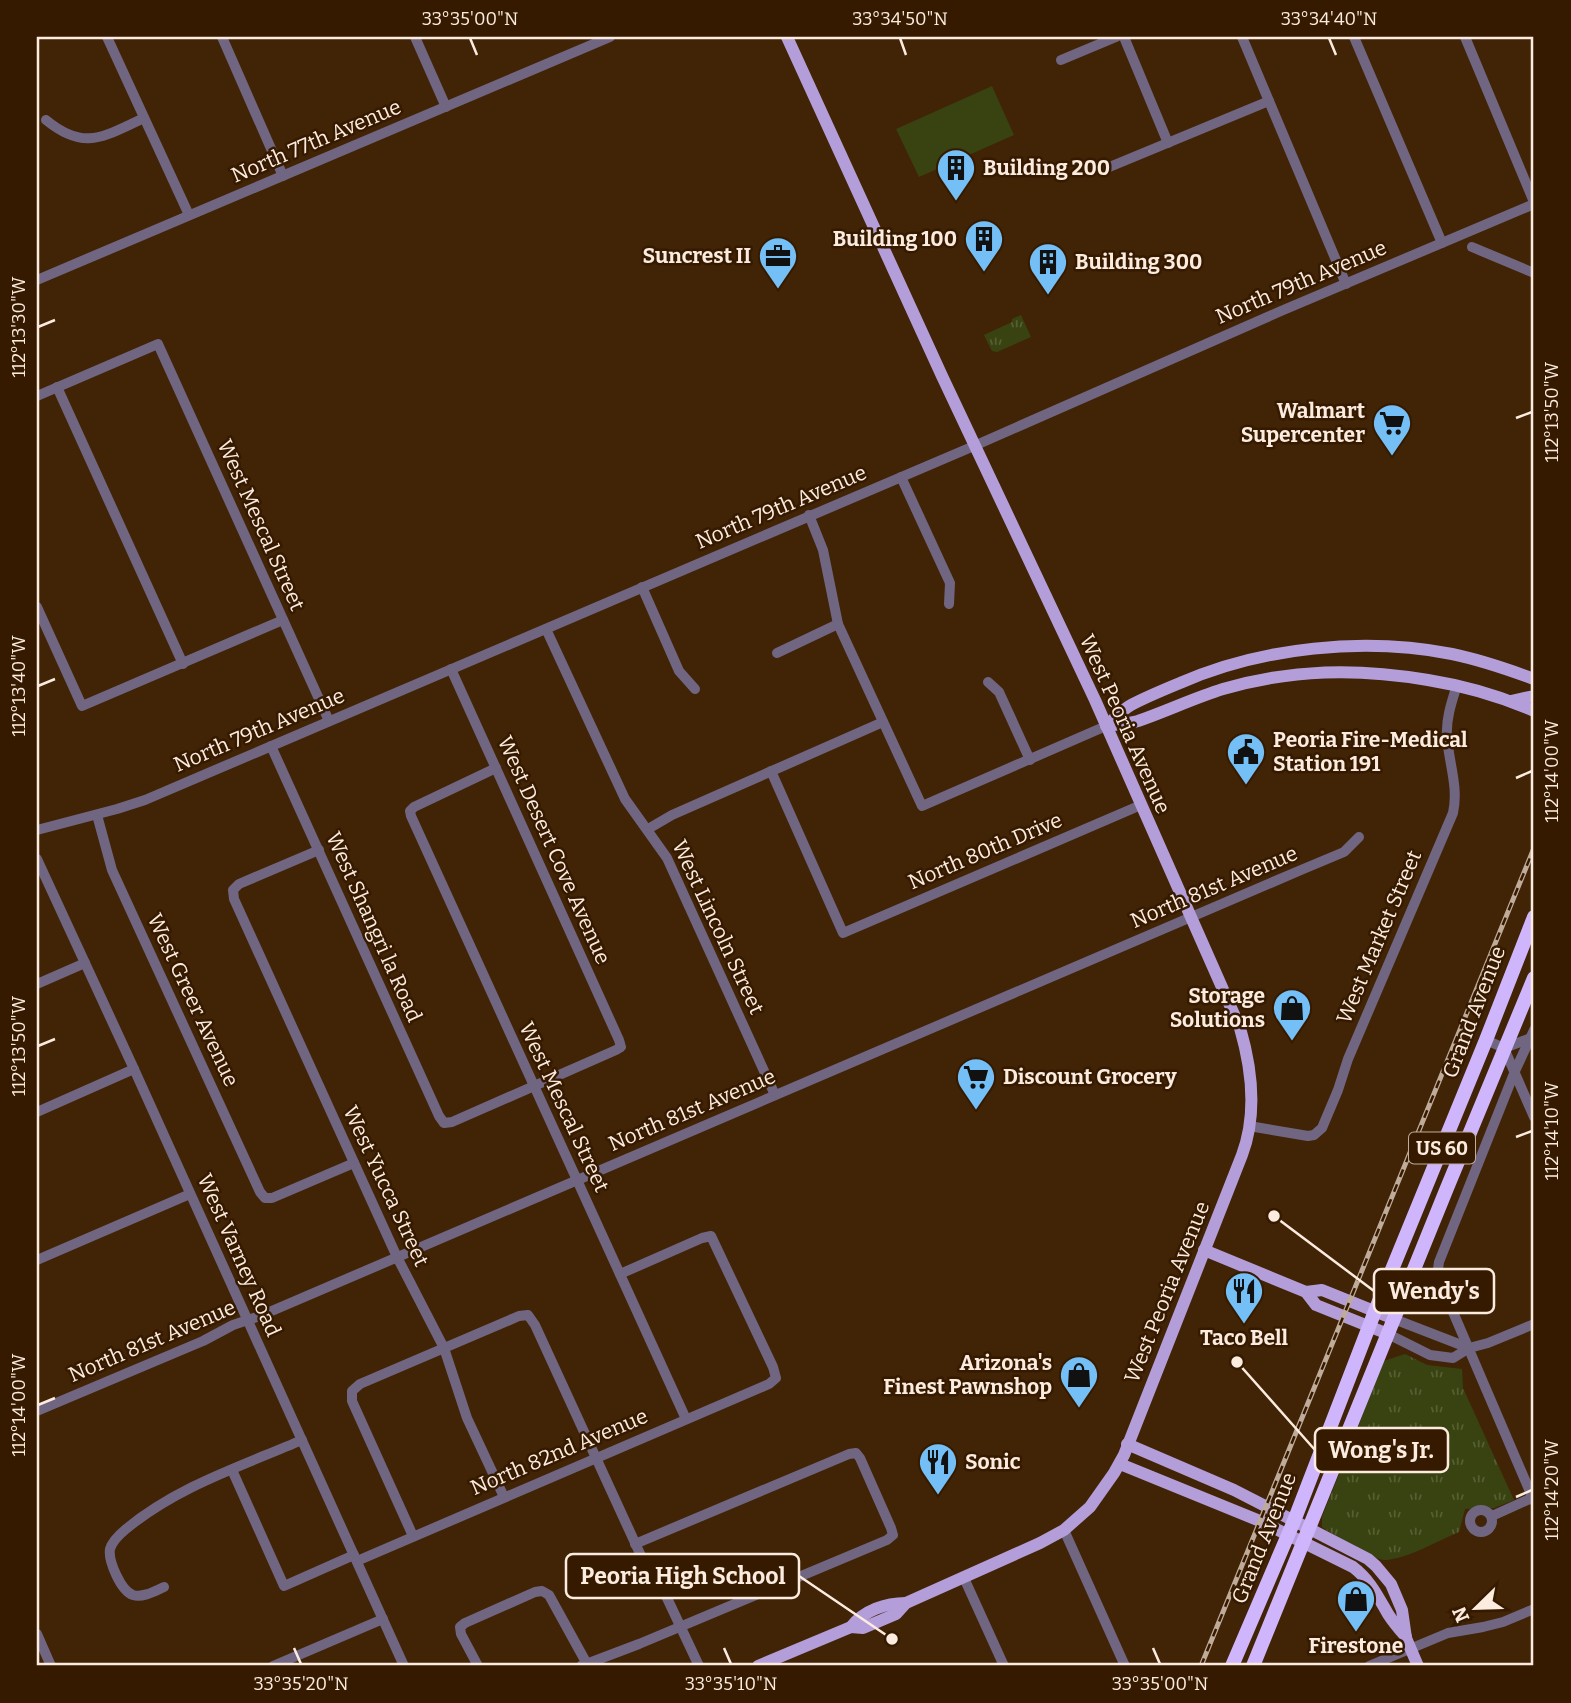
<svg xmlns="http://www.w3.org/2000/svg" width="1571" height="1703" viewBox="0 0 1571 1703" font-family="Bitter,serif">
	<defs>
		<pattern id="park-tufts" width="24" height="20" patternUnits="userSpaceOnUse" patternTransform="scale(1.75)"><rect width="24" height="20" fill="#384311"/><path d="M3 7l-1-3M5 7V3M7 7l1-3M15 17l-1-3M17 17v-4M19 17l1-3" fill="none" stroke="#565e33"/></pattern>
	</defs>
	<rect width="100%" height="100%" fill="#412306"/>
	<polygon fill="#384311" points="992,86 1014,135 919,177 896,129"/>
	<g fill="url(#park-tufts)">
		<polygon points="1021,315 1031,337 997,352 992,351 984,335 1012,322 1012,319"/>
		<path d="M1405 1354 1427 1365 1462 1369 1463 1388 1514 1500 1494 1508 1465 1509 1459 1532C1437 1541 1409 1558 1386 1560 1375 1561 1332 1534 1322 1527V1517L1384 1361Z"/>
	</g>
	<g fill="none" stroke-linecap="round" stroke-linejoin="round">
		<g stroke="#706682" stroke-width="10">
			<polyline points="107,37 189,215"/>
			<polyline points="222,37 283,176"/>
			<polyline points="415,37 446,107"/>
			<polyline points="1124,37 1168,143"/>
			<polyline points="1242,37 1346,284"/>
			<polyline points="1354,37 1442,243"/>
			<polyline points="1465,37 1534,202"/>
			<polyline points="1061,60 1116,37"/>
			<path d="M46 120C85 152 104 136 144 118"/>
			<polyline points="1107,168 1269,101"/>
			<polyline points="1472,247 1534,273"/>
			<polyline points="37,280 610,37"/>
			<polyline points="57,387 183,664"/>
			<polyline points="37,396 158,344 329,721"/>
			<polyline points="901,477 950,583 949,604"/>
			<polyline points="809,515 823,550 838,624 922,806 1106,726"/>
			<polyline points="642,587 679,671 695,689"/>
			<polyline points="37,607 82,706 283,620"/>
			<polyline points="546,629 625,799 667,858 775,1095"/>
			<polyline points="777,653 838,624"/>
			<polyline points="988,682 999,692 1030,760"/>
			<polyline points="271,746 439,1116 444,1123 452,1122 616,1050 621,1047 619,1040 451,669"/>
			<polyline points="496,768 414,807 410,811 411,816 686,1419"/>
			<polyline points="771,771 843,933 1141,805"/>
			<polyline points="97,815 112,870 260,1192 265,1198 272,1198 354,1163"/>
			<polyline points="648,829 672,815 883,722"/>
			<polyline points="37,830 117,809 145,800 974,446 1281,311 1534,204"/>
			<polyline points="319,850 239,884 233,890 234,899 397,1257 444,1348 467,1418 504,1497"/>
			<polyline points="37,859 134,1069 404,1666"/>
			<polyline points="37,984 85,963"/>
			<polyline points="1534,1030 1515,1071 1439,1262 1438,1269 1441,1284 1534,1501"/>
			<polyline points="1486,1040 1504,1048 1534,1117"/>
			<polyline points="1504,1048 1534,1037"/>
			<polyline points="37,1112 134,1069"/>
			<path d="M1249 1126 1308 1136 1314 1135 1322 1128 1338 1090 1348 1059 1453 813C1459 786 1448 761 1447 735 1446 718 1452 701 1457 685"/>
			<polyline points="37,1260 190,1194"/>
			<polyline points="1394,1319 1469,1348"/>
			<polyline points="1388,1334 1430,1355 1453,1358 1469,1348 1488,1343 1534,1324"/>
			<polyline points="37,1411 203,1341 233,1325 260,1316 1301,870 1344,852 1359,837"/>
			<polyline points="232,1470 284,1586 354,1555"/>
			<circle cx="1481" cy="1521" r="11"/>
			<polyline points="1492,1516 1534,1497"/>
			<polyline points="1064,1530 1125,1666"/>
			<polyline points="413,1536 352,1401 352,1391 360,1384 519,1316 528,1315 535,1325 642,1558 667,1598 699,1666"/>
			<polyline points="357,1561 769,1384 776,1378 773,1367 711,1236 702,1238 620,1274"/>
			<polyline points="964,1578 1004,1666"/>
			<path d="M164 1587C155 1591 143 1598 133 1595 121 1591 108 1561 110 1549 112 1541 120 1534 126 1529 178 1486 242 1466 302 1440"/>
			<polyline points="37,1634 51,1666"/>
			<polyline points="273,1666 383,1619"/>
			<polyline points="478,1666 461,1634 460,1627 465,1623 535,1592 542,1591 549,1595 587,1664"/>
			<polyline points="581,1666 639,1644 887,1540 893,1535 891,1528 860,1458 856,1453 849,1454 635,1544"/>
			<polyline points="1369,1666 1448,1633 1483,1627 1503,1622 1534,1609"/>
		</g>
		<g stroke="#b49ed9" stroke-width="12">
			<path d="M787 37 942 376 1095 700 1240 1028C1252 1069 1257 1115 1242 1155L1124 1455 1114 1473 1090 1507 1064 1530 1040 1543 906 1603 896 1614 863 1628 851 1627"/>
			<polyline points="1511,701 1534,696"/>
			<path d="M1106 726C1114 719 1122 710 1131 705 1146 697 1163 690 1180 683 1262 647 1364 637 1452 654 1481 660 1507 669 1534 679"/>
			<path d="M1107 726C1117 724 1128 724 1138 721 1167 711 1194 698 1223 689 1292 669 1357 668 1428 680 1465 686 1500 696 1534 711"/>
			<polyline points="1204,1250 1306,1292 1316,1305 1388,1334"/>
			<polyline points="1306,1292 1322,1290 1394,1319"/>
			<polyline points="1127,1444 1234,1490 1368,1559 1376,1566 1391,1584 1402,1610 1406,1638 1418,1666"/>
			<path d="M1120 1464 1260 1521 1353 1567C1370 1580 1377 1595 1388 1614 1393 1622 1400 1630 1406 1637"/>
			<path d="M758 1666 851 1627C864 1610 886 1603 906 1603"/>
		</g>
		<g stroke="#cfb5fc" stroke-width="14">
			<polyline points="1232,1666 1294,1521 1375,1311 1486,1040 1534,917"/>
			<polyline points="1253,1666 1447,1188 1534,978"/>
		</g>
		<g stroke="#bfab99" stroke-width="5">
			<polyline id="rail" points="1201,1666 1534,848"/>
		</g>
		<use href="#rail" stroke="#361a00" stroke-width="2.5" stroke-dasharray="8" stroke-linecap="butt"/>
	</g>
	<path fill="none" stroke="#fcece0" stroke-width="2.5" d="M470 38 477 55M900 38 906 55M1329 38 1336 55M38 327 55 320M1516 418 1532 412M38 686 55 679M1516 778 1532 771M38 1046 55 1039M1516 1137 1532 1131M38 1405 55 1398M1516 1497 1532 1490M294 1648 301 1664M724 1648 731 1664M1153 1648 1160 1664"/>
	<defs>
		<g id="building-pin" transform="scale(2.0125)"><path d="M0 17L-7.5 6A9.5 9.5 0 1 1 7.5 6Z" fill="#74c0f6" stroke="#361a00"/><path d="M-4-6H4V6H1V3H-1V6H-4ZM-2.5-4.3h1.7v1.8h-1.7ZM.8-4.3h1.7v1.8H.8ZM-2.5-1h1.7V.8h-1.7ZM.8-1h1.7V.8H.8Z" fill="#111"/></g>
		<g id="office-pin" transform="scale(2.0125)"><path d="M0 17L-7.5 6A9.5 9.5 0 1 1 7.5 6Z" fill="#74c0f6" stroke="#361a00"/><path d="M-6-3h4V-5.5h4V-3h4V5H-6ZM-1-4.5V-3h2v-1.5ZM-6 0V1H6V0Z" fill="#111"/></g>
		<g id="supermarket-pin" transform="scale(2.0125)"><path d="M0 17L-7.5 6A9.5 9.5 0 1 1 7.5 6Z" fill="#74c0f6" stroke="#361a00"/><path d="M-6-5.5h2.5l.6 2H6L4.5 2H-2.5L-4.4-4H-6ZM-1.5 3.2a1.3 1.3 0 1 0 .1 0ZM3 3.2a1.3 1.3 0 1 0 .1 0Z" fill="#111"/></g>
		<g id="civic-pin" transform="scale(2.0125)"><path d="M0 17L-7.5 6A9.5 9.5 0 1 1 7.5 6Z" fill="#74c0f6" stroke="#361a00"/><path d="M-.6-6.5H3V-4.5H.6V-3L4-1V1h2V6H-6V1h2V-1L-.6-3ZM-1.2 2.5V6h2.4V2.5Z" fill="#111"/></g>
		<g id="shop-pin" transform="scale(2.0125)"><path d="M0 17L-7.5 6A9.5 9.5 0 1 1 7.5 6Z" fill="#74c0f6" stroke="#361a00"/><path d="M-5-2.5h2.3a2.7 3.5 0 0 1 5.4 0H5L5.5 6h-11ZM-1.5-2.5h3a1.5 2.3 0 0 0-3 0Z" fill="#111"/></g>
		<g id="restaurant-pin" transform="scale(2.0125)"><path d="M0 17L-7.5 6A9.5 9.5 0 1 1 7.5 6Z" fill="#74c0f6" stroke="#361a00"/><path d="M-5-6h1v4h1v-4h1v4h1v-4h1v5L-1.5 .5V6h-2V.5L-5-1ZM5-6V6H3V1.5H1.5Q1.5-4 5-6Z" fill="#111"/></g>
	</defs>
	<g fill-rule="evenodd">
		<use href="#building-pin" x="956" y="168"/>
		<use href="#building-pin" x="984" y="239"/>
		<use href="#office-pin" x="778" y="256"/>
		<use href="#building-pin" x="1048" y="262"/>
		<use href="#supermarket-pin" x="1392" y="423"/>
		<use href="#civic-pin" x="1246" y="752"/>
		<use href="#shop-pin" x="1292" y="1008"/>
		<use href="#supermarket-pin" x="976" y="1077"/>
		<use href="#restaurant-pin" x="1244" y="1291"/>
		<use href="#shop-pin" x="1079" y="1375"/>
		<use href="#restaurant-pin" x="938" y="1462"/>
		<use href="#shop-pin" x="1356" y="1599"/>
	</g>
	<g text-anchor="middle" stroke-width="5" stroke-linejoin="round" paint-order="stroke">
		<rect fill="#361a00" stroke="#c1ad9d" stroke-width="2" x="1409" y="1132.5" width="66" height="31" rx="5"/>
		<g font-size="19" font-weight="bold" fill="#fcece0">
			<text x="1442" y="1155">US 60</text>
		</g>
		<g font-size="21" fill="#fcece0" stroke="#361a00">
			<text transform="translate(316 141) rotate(-23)" y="7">North 77th Avenue</text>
			<text transform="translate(1301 282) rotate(-23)" y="7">North 79th Avenue</text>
			<text transform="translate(781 507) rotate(-23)" y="7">North 79th Avenue</text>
			<text transform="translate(261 525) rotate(66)" y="7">West Mescal Street</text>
			<text transform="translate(1125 724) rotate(66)" y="7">West Peoria Avenue</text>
			<text transform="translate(259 730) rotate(-23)" y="7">North 79th Avenue</text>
			<text transform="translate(554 850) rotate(66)" y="7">West Desert Cove Avenue</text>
			<text transform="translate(985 851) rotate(-23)" y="7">North 80th Drive</text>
			<text transform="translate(1214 887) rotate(-23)" y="7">North 81st Avenue</text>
			<text transform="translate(374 927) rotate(66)" y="7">West Shangri la Road</text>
			<text transform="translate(718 927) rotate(65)" y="7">West Lincoln Street</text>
			<text transform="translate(1379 937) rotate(-67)" y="7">West Market Street</text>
			<text transform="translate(193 1000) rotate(65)" y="7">West Greer Avenue</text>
			<text transform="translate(1474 1012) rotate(-69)" y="7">Grand Avenue</text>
			<text transform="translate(564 1107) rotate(65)" y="7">West Mescal Street</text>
			<text transform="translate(692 1110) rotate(-23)" y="7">North 81st Avenue</text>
			<text transform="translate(386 1186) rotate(65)" y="7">West Yucca Street</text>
			<text transform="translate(239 1255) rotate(66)" y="7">West Varney Road</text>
			<text transform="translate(1167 1292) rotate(-68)" y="7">West Peoria Avenue</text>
			<text transform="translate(152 1341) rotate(-23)" y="7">North 81st Avenue</text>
			<text transform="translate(559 1452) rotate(-23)" y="7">North 82nd Avenue</text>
			<text transform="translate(1264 1538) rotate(-68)" y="7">Grand Avenue</text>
		</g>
		<g font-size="21" font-weight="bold" fill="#fcece0" stroke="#361a00" text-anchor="start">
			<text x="983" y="175">Building 200</text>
			<text x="957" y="246" text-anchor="end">Building 100</text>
			<text x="751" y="263" text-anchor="end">Suncrest II</text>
			<text x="1075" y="269">Building 300</text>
			<text x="1365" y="418" text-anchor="end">Walmart<tspan x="1365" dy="24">Supercenter</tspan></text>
			<text x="1273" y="747">Peoria Fire-Medical<tspan x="1273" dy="24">Station 191</tspan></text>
			<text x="1265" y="1003" text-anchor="end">Storage<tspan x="1265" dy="24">Solutions</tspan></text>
			<text x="1003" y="1084">Discount Grocery</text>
			<text x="1244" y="1345" text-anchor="middle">Taco Bell</text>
			<text x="1052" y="1370" text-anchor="end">Arizona's<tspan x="1052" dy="24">Finest Pawnshop</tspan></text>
			<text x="965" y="1469">Sonic</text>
			<text x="1356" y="1653" text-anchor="middle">Firestone</text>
		</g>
	</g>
	<path fill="none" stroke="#fcece0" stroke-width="2.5" d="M1274 1216L1374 1291M1237 1362L1315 1450M892 1639L799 1576"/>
	<g fill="#fcece0" stroke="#361a00" stroke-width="2.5">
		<circle cx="1274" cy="1216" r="7"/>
		<circle cx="1237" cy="1362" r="7"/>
		<circle cx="892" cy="1639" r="7"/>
	</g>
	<g fill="#361a00" stroke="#fcece0" stroke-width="2.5">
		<rect x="1374" y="1269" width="120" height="44" rx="7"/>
		<rect x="1315" y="1428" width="133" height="44" rx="7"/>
		<rect x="566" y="1554" width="233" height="44" rx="7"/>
	</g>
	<g font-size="23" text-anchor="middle" font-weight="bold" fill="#fcece0">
		<text x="1434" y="1299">Wendy's</text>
		<text x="1381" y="1458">Wong's Jr.</text>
		<text x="683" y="1584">Peoria High School</text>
	</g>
	<rect width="1571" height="1703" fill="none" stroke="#361a00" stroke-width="77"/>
	<g transform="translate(1476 1608) rotate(247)" stroke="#361a00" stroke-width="5" paint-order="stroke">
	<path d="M0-5L12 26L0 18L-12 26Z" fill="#fcece0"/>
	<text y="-10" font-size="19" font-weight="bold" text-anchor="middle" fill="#fcece0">N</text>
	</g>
	<rect x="38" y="38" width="1494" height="1626" fill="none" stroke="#fcece0" stroke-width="2.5"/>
	<g font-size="18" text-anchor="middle" fill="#fcece0">
		<text x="470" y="25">33°35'00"N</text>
		<text x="900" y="25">33°34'50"N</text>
		<text x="1329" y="25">33°34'40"N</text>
		<text transform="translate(19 327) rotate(-90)" y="6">112°13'30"W</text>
		<text transform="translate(1552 412) rotate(-90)" y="6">112°13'50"W</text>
		<text transform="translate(19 686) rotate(-90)" y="6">112°13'40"W</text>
		<text transform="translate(1552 771) rotate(-90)" y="6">112°14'00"W</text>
		<text transform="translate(19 1046) rotate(-90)" y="6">112°13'50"W</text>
		<text transform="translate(1552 1131) rotate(-90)" y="6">112°14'10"W</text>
		<text transform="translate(19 1405) rotate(-90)" y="6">112°14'00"W</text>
		<text transform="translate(1552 1490) rotate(-90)" y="6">112°14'20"W</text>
		<text x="301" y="1690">33°35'20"N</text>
		<text x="731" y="1690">33°35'10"N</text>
		<text x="1160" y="1690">33°35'00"N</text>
	</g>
</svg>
